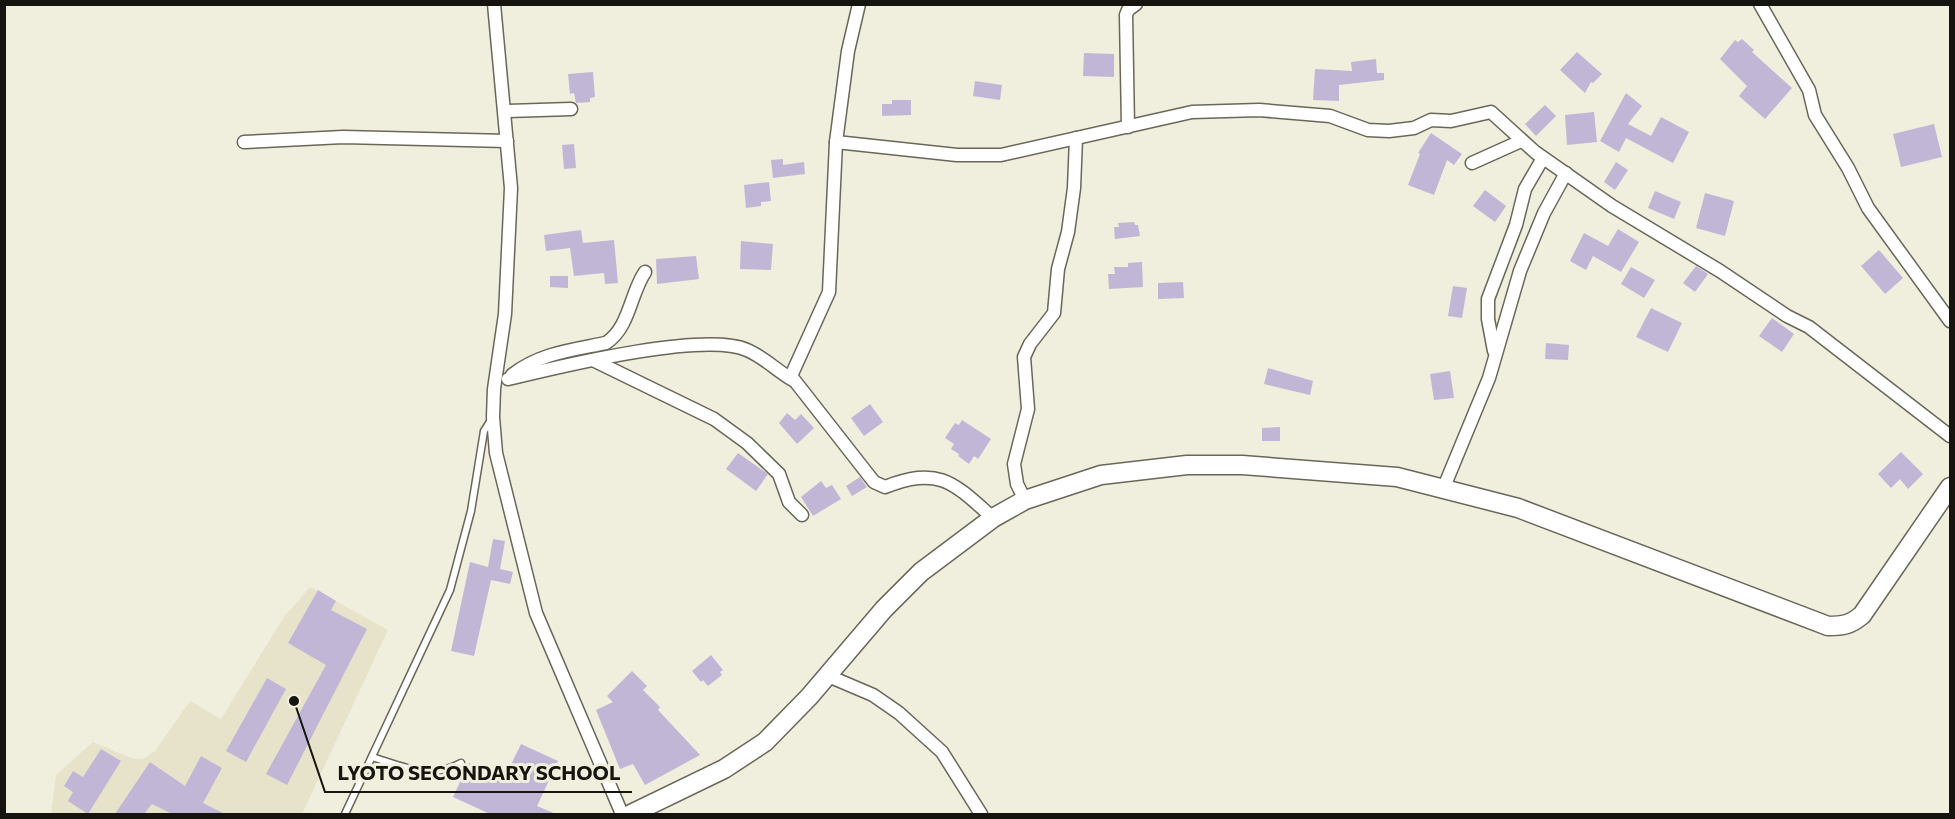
<svg xmlns="http://www.w3.org/2000/svg" width="1955" height="819" viewBox="0 0 1955 819" font-family="Commissioner,sans-serif">
	<rect width="100%" height="100%" fill="#f0eedd"/>
	<polygon fill="#e7e3cb" points="310,587 388,630 302,814 51,814 56,775 93,742 131,758 143,759 155,751 190,701 221,719 284,617"/>
	<g fill="#c2b6d7">
		<polygon points="1742,39 1754,50 1752,52 1792,88 1765,119 1739,96 1747,86 1720,59 1735,40 1738,42"/>
		<polygon points="1577,52 1602,74 1593,83 1591,82 1585,93 1560,70"/>
		<polygon points="1084,53 1114,54 1114,77 1083,76"/>
		<polygon points="1376,59 1377,73 1384,73 1384,80 1339,85 1339,101 1313,100 1315,69 1352,71 1351,62"/>
		<polygon points="593,72 595,97 590,98 590,102 576,103 574,93 570,94 568,74"/>
		<polygon points="975,81 1002,85 1000,100 973,96"/>
		<polygon points="1626,93 1642,106 1628,124 1651,136 1661,117 1689,132 1673,163 1626,138 1619,152 1600,141"/>
		<polygon points="892,100 911,100 911,115 882,116 882,104 892,104"/>
		<polygon points="1545,105 1556,116 1536,136 1525,124"/>
		<polygon points="1594,112 1597,142 1567,145 1565,115"/>
		<polygon points="1934,124 1942,157 1901,167 1893,134"/>
		<polygon points="1431,133 1462,154 1454,165 1447,160 1434,195 1408,185 1420,154 1418,153"/>
		<polygon points="574,144 576,168 564,169 562,145"/>
		<polygon points="783,159 783,165 804,162 805,174 773,178 771,160"/>
		<polygon points="1616,162 1628,170 1615,190 1604,182"/>
		<polygon points="769,182 771,201 761,202 761,206 746,208 744,185"/>
		<polygon points="1485,190 1506,206 1495,222 1473,206"/>
		<polygon points="1655,191 1681,202 1674,219 1648,208"/>
		<polygon points="1705,193 1734,201 1725,236 1696,228"/>
		<polygon points="1134,222 1135,225 1138,225 1140,236 1115,239 1114,227 1119,227 1118,223"/>
		<polygon points="1618,229 1639,242 1621,272 1593,256 1586,270 1570,261 1584,233 1608,246"/>
		<polygon points="581,230 583,243 614,240 618,283 605,284 604,273 574,276 570,248 546,251 544,235"/>
		<polygon points="741,241 773,244 771,270 740,269"/>
		<polygon points="1879,250 1903,278 1885,294 1861,266"/>
		<polygon points="696,256 699,279 657,284 656,259"/>
		<polygon points="1142,262 1143,287 1109,289 1108,274 1115,274 1114,267 1128,267 1128,263"/>
		<polygon points="1696,266 1708,274 1695,292 1683,283"/>
		<polygon points="1631,267 1655,280 1644,298 1621,284"/>
		<polygon points="550,276 568,276 568,288 550,287"/>
		<polygon points="1183,282 1184,298 1158,299 1158,283"/>
		<polygon points="1453,286 1467,288 1462,318 1448,316"/>
		<polygon points="1651,308 1682,323 1668,352 1636,337"/>
		<polygon points="1772,318 1794,334 1782,352 1759,336"/>
		<polygon points="1546,343 1569,345 1568,360 1545,359"/>
		<polygon points="1268,368 1313,381 1310,395 1264,384"/>
		<polygon points="1450,371 1454,398 1434,400 1430,374"/>
		<polygon points="870,404 883,422 864,436 851,418"/>
		<polygon points="787,413 795,420 801,414 814,428 797,444 779,423"/>
		<polygon points="962,420 991,439 978,459 974,456 969,464 958,456 959,454 951,449 954,444 945,438 955,423 959,425"/>
		<polygon points="1280,427 1280,441 1262,441 1262,428"/>
		<polygon points="1901,452 1923,474 1908,489 1900,479 1891,488 1878,474"/>
		<polygon points="738,453 768,474 756,491 726,469"/>
		<polygon points="860,477 867,487 852,496 846,486"/>
		<polygon points="821,481 826,488 832,485 841,499 813,516 801,497"/>
		<polygon points="493,539 505,541 500,569 513,572 510,584 491,580 474,656 451,651 470,562 488,567"/>
		<polygon points="318,590 336,601 331,610 367,629 287,785 266,774 326,665 288,643"/>
		<polygon points="711,655 723,670 720,672 722,675 708,686 703,680 701,682 692,671"/>
		<polygon points="632,671 647,686 643,690 660,707 658,710 700,755 645,785 633,764 620,769 596,710 613,702 607,696"/>
		<polygon points="267,678 286,689 246,762 226,751"/>
		<polygon points="521,744 558,761 537,806 556,814 490,814 453,797 469,763 504,779"/>
		<polygon points="101,749 121,761 88,814 68,801 73,792 64,786 73,771 83,777"/>
		<polygon points="201,756 222,768 203,803 225,814 172,814 152,804 144,814 115,814 150,762 185,786"/>
	</g>
	<g fill="none" stroke-linecap="round" stroke-linejoin="round">
		<g stroke="#696759" stroke-width="9">
			<g id="lane">
				<path d="M372 757C404 767 429 780 461 763"/>
				<polyline points="345,814 450,590 471,511 484,431 491,420"/>
			</g>
		</g>
		<g stroke="#696759" stroke-width="15">
			<g id="street">
				<polyline points="494,4 511,188 505,314 494,389 493,417 496,453 536,613 622,814"/>
				<path d="M859 4 848 51 836 142 829 292 791 376 874 482 885 487C939 466 953 482 993 518"/>
				<polyline points="1760,4 1809,90 1815,115 1848,168 1868,208 1950,321"/>
				<polyline points="505,111 571,109"/>
				<polyline points="1128,127 1126,15 1128,10 1136,4"/>
				<polyline points="244,142 343,137 507,141"/>
				<polyline points="836,142 957,155 1001,155 1192,112 1259,110 1330,116 1368,130 1389,131 1414,128 1431,120 1451,121 1491,112 1535,152 1612,206 1720,271 1787,316 1809,327 1950,436"/>
				<polyline points="1472,163 1521,141"/>
				<polyline points="1494,351 1488,319 1488,299 1516,225 1525,189 1543,158"/>
				<polyline points="595,361 714,419 747,443 779,474 789,502 802,515"/>
				<path d="M512 375C540 353 572 350 606 343 630 327 630 294 645 272"/>
				<path d="M508 379C558 367 703 331 747 350 764 357 777 371 793 380"/>
				<polyline points="1444,487 1489,378 1520,271 1544,213 1566,173"/>
				<polyline points="1025,500 1017,484 1014,464 1028,409 1024,357 1030,344 1054,313 1058,269 1068,232 1074,188 1076,138"/>
				<polyline points="826,675 873,695 899,713 942,752 981,814"/>
			</g>
		</g>
		<g stroke="#696759" stroke-width="21">
			<path id="secondary" d="M631 814 724 769 765 742 809 697 884 609 921 572 993 518 1025 500 1101 475 1187 465H1242L1397 477 1518 508 1828 626C1843 626 1850 625 1862 615L1950 487"/>
		</g>
		<use href="#lane" stroke="#fff" stroke-width="6"/>
		<use href="#street" stroke="#fff" stroke-width="12"/>
		<use href="#secondary" stroke="#fff" stroke-width="18"/>
	</g>
	<path fill="none" stroke="#15140e" stroke-width="2" d="M294 701L325 792H632"/>
	<circle fill="#15140e" stroke="#f0eedd" stroke-width="2" cx="294" cy="701" r="6"/>
	<g font-size="20" text-anchor="middle" font-weight="bold" fill="#15140e" stroke="#f0eedd" stroke-width="6" stroke-linejoin="round" paint-order="stroke">
		<text x="479" y="780">LYOTO SECONDARY SCHOOL</text>
	</g>
	<rect width="1955" height="819" fill="none" stroke="#15140e" stroke-width="12"/>
</svg>
